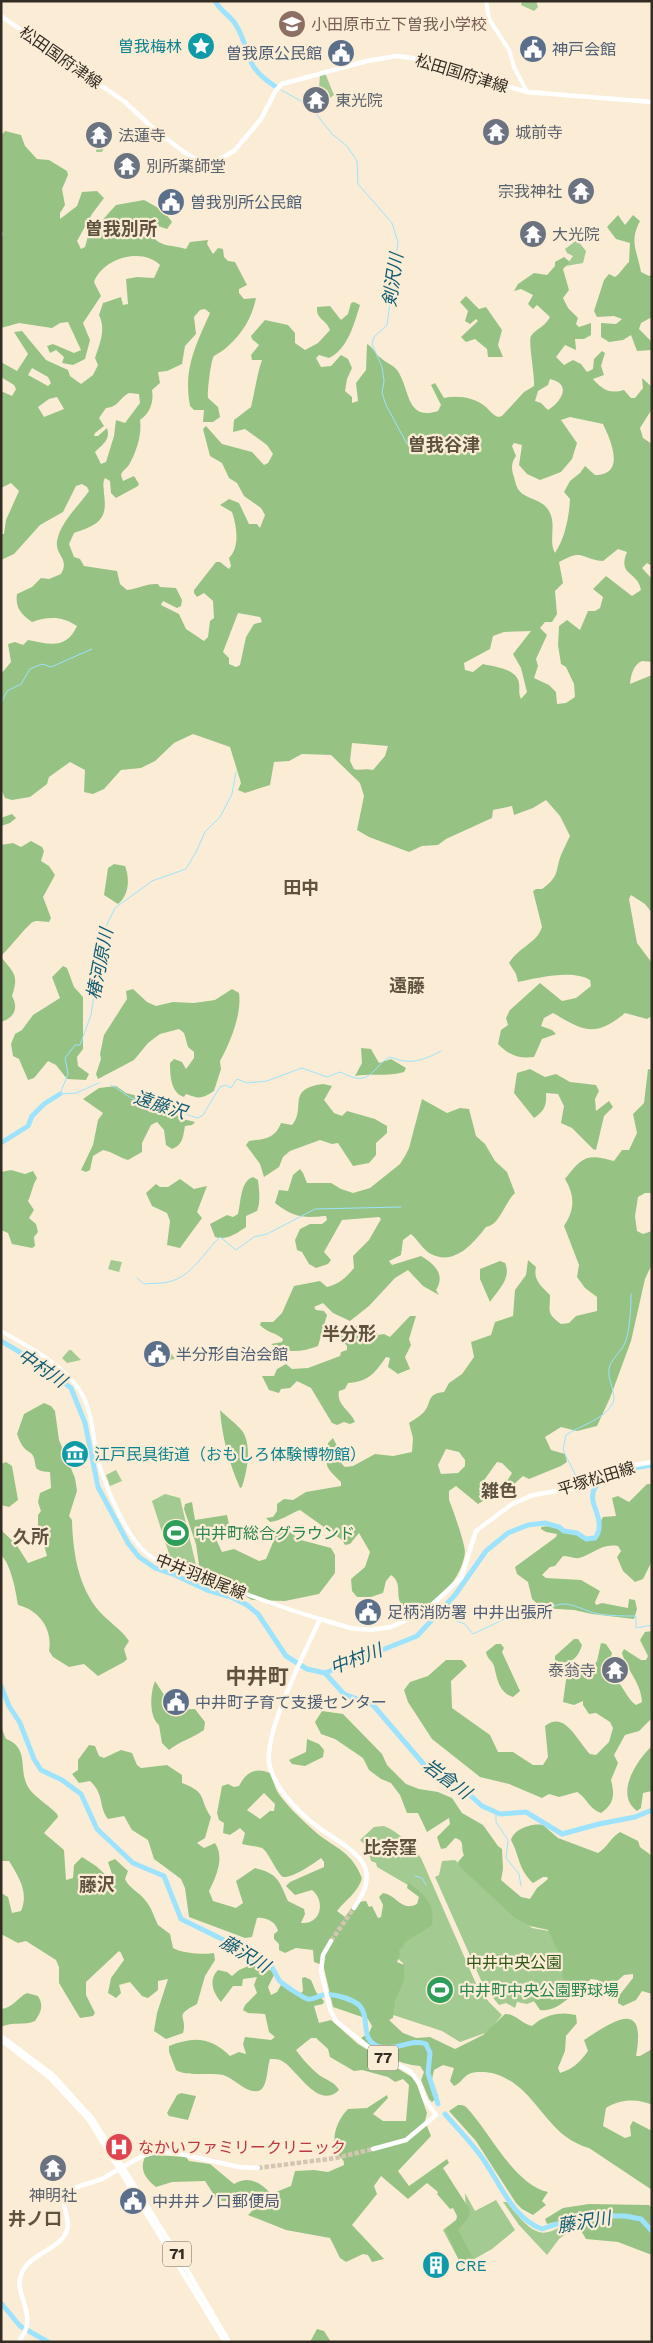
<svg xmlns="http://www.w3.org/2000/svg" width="653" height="2343" viewBox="0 0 653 2343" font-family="'Work Sans','Noto Sans JP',sans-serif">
	<rect width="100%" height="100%" fill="#fbedd5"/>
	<g fill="#a2ca91">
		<polygon points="522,1 536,1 538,7 534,11 521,5"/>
		<polygon points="325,73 334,95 330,98 327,90 319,89 320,75"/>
		<polygon points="105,135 108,139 102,152 96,152 97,146 94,139 99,139"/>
		<polygon points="577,240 586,251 583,263 566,266 573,256 567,253 565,249"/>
		<polygon points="111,1260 122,1262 119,1272 108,1269"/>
		<polygon points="69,1350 71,1350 81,1360 67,1363 62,1358"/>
		<polygon points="169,1350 175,1359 163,1361 161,1356"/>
		<polygon points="116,1470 122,1481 110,1486 106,1475"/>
		<polygon points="165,1494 180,1498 197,1569 172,1563 152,1501"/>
		<path d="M384 1826C399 1832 412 1846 421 1858L477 1986 489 2002 502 2015 488 2032 460 2042 442 2031 390 2014 403 1971V1963L396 1957 395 1952 428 1913 427 1901 420 1892 377 1867 376 1863 371 1861 367 1847 360 1840 374 1827Z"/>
		<polygon points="455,1860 532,1928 554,1932 569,1962 570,1988 527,2004 517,2002 515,2008 506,2003 499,2005 484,1987 435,1877 439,1875 442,1861"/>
		<polygon points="465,2193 475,2211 496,2200 515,2230 492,2249 462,2266 443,2230 466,2212"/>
		<path d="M503 2202H507C516 2213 532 2237 548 2232 555 2231 560 2226 567 2224L575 2227 559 2239 547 2255 519 2225Z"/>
	</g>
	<g fill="#96c384" fill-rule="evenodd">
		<path d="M5 131 21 135 25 146 37 159 49 160 67 171 68 175 62 189 65 205 60 213V219L77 206 82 192 97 191 104 198 92 214 77 241 81 249 85 247 88 236 116 205 144 200C154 205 166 212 172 222L167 229 158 226 151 232C157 248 171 244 186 249L190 242 208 240 207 244 213 254 218 248 223 249 224 257 228 261 235 262 247 285 239 289V293L244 299 256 298C252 318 242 334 227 347 223 351 218 353 214 356 211 359 207 392 208 398L218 407 220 417 213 422H203L204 410H194L190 406C183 369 196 345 210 313L205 309 200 310 194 317 196 334 185 346 182 364 167 371 158 372 160 383 152 390C154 402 150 413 140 420 142 434 137 450 130 463 128 468 123 469 121 475L123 481 134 476 139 484 138 486 116 498 111 493 110 481 105 478C102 484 104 487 104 494 108 520 98 525 74 533L69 544 74 557 80 559 84 566 117 571 120 584 127 590C137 589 147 583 158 584L160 587 176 588 182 600 181 606 177 608 163 601 161 605 179 614 186 629 204 641 208 637 210 621 214 618 213 601 204 593 197 597 194 593V590L216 562H220L229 569 231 566 229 558C240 547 237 527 232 512L220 505 229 499 239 503 249 524H257L260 528 265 515 261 508 244 496 237 483 229 478 222 463 210 456 203 429 206 426 222 444 252 452 264 465 268 463 273 454 267 445 245 429 233 432 234 420 251 407C255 391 257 374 262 360H252L251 355 259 345 252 339 251 336 265 320 288 325 295 333V343L305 350 318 343 330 330C326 319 316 320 317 307L330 306 341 320 348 314 351 303 354 302 360 305C354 324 348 349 329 358L319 355 316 358 321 367 331 366 341 355 348 359 352 368 347 379 345 391 352 397V403L358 401 356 383 366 370 367 344C374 348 375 354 381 358 387 364 395 365 399 373 410 392 407 421 438 411L441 405 431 385 435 383 444 398C458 395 474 397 486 407 490 411 493 415 498 417L502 416 524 392 534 386C535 376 528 341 531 336 535 329 544 328 550 317L537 305 533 309 528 304 533 295 521 289 514 291 518 284 534 273 547 275 555 266V262L564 257 570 262 563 269 569 290 563 298 568 308 578 318 576 324 579 327 591 323V335L584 339H575L576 350 565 345 556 357 564 365 573 360 581 364 587 372 593 369 594 359 602 351 605 353 601 366 604 375 593 379C603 390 609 394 624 390L631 398H635L643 388 642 378 652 387V409L640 428 643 438 652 444V566L647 563 642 568 652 579V662L642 661C633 665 631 675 630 684L652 675V913L645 904 631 895 629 899 637 943 652 963V1016L647 1019 625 1013C595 1038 584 1031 553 1013L544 1018 541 1026 552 1030 556 1034 542 1039 534 1057C518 1059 509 1055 498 1044L501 1030 508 1025 506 1018 510 1010 540 983 562 1001 576 998 591 986 590 980C573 969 537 978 518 982L516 974 509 963C519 947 537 943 542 927L533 891 536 889H542C560 876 555 871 561 855 564 848 567 842 570 836L560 816 546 800 533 808 514 815 512 806 493 810 492 818 446 839 438 845 422 846 409 852 369 837 357 830 364 796 360 783 331 755 302 754 289 761 274 762 270 785 245 793 238 790 241 783 230 747 193 734 174 743 155 761 141 768 121 770 104 789 93 794 84 792 85 770 70 762 49 777 47 784 30 797 12 800 5 798 1 789V674L11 662 8 644 15 642 23 645 28 640C49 644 66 650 77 626 63 616 48 616 32 622 21 614 15 608 17 594L32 587 41 578 49 579 61 574C70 558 55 556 57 541 61 521 78 507 89 491L87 487 82 484 76 486 63 512 40 525 14 554 1 560V534H4L6 520 19 491 11 483 1 488V391L12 396 16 389 14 385 1 377V362L17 371 28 354 14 332 22 331 46 360 68 370 70 376 81 384 93 375 98 365 95 358C100 343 106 329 99 315L103 303 121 297 123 305 128 304 126 279 137 277 154 278 160 265C142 247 103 258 94 282L101 296 83 323 90 340 85 359 73 365 62 363 64 357 56 350 50 353 47 346 53 344 74 353 81 350 68 322 60 323 52 328 19 323 1 328V241L3 234 1 229V136ZM32 368 48 377 51 383 48 386 28 375ZM550 379C572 384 562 401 548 410L541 403 535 401 538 391 548 385ZM129 393 139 394 140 403 125 423 116 420 114 436 106 462 101 464 95 452C102 445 111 440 107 428L98 436H94L95 433 104 426 99 418 106 408C119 407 119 398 129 393ZM57 397 64 409 44 417 38 407 49 399ZM570 417 603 424C610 439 627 475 595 475L585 466 580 473 570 481 564 492 570 499C569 517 565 538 555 553 548 540 557 525 549 511 542 498 525 500 518 489 515 484 515 479 513 474 511 466 512 462 516 456L512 446 514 443 522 445 519 465 527 474 540 480 561 472 572 459 577 443 561 420ZM618 549 627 552C617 576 638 571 641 590L632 596 606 576 593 589 603 597 600 608 595 611H588L580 630 567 620 559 626 558 645 561 664 566 667 574 684 575 697 566 703 557 704 556 692 549 685 534 678 538 666 536 659 547 635 540 628 545 622H552L557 614 555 591 563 583 559 562C585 548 579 559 603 561ZM238 613 260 617 262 622 254 624 246 637 240 665 236 667 229 664V658L223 652ZM531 631 513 654 521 668 527 692 521 699C518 693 520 689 519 683 516 668 494 667 483 664L473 672 465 670 464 663 490 649 493 636 504 632ZM352 743 388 746 385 756 373 770C366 768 359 771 354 769L350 761Z"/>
		<path d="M618 215 625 225 633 215 640 221C629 242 637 250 641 272L649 276 652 274V317L641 323 639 329 652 342V350L637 351 631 335 623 340 609 342 601 337V323L616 324 622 319 614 316 597 317 594 311 604 280 609 274 615 277C621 273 623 267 629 262L630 243 616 239 607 227Z"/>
		<polygon points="466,296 479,309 486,307 502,330 498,345 503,357 488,357 487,349 475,339 466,342 461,337 478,321 476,319 470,324 465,321 468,311 460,302"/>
		<polygon points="12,814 16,818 10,823 1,826 1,818"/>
		<path d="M31 841 42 847 44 851 41 861 49 866 55 875 43 897 51 918 49 922C44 922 37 920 33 922 29 923 8 950 1 956V845L13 843 21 847Z"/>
		<path d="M114 864 125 866C130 879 129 895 118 904L104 895 108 868Z"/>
		<path d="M1 957C14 973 19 975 12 996 19 1008 14 1018 1 1022Z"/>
		<polygon points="63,966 67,968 74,987 83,997 83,1049 77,1057 78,1066 89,1074 86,1080 67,1079 56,1065 48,1061 34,1078 28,1080 19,1059 13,1056 11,1044 15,1034 22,1030 33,1015 60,998 52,977"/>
		<path d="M133 989 147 1002 156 1006 173 1002 194 1003 215 1000 232 989 239 993C242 1014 230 1043 220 1061L221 1069 214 1091C201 1099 200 1099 186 1094L184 1097C171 1093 170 1076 170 1063L174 1059 182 1062 186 1069 194 1058V1052L188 1047 184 1033 179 1029 160 1034 148 1043 134 1060 98 1079 96 1074 101 1059 100 1054 104 1035 127 999 126 991Z"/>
		<path d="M361 1048 371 1049 379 1063 391 1059 406 1068 404 1072C387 1077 372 1073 355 1076L362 1063Z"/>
		<path d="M530 1069 545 1077 556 1074 570 1082 596 1085 599 1091 595 1099 596 1111 609 1101 613 1107 604 1116 596 1150 593 1149 572 1128 561 1123 564 1106 558 1094 546 1093C547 1106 544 1111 534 1118L514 1093 517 1073Z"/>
		<path d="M648 1069 652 1070V1193H645L638 1197 635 1216 637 1231 643 1234 652 1231V1264L645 1279 631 1341 610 1398 597 1426 577 1431 561 1427 545 1437 551 1450 565 1454 567 1462 561 1466 529 1479 523 1476 512 1486H508L507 1481 512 1473 502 1463 497 1462 480 1486 484 1497 483 1501 478 1504 456 1486 449 1491V1500C453 1509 465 1544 465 1552 462 1580 436 1603 412 1616 408 1612 402 1607 400 1602 396 1592 402 1583 391 1575L386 1581 383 1593 371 1597H357L352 1591 351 1579 365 1567 370 1552 359 1533 350 1544 345 1545 342 1540 300 1510C289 1514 281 1521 270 1522L266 1518 273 1517 277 1511V1504L284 1499 293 1500 306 1492 341 1486V1482C324 1466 325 1466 328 1443L333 1438 342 1456 341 1463 345 1467 353 1466 375 1454 393 1456 412 1452 413 1438 409 1423C413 1420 419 1417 423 1413 433 1403 425 1394 444 1392L449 1383 462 1374 474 1357 471 1342 491 1335 495 1322 513 1316 515 1290 526 1275 528 1260 536 1267C533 1280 541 1286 550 1295 550 1312 546 1313 561 1324L569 1323 576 1316 597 1311V1297L585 1288 577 1277 579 1265 564 1226C575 1209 575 1196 565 1179 582 1157 586 1153 614 1161L622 1150H629L637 1133 633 1114 644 1103ZM446 1449 459 1452 465 1460V1466L458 1473 441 1474 438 1465Z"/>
		<path d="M323 1084 332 1086 324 1100 334 1113 342 1116 347 1111 375 1119 387 1126V1133L376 1143V1155L369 1163 353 1166 338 1143 332 1144 320 1140 290 1151 283 1157 279 1167 264 1177 260 1164 246 1145 249 1141C264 1139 275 1139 281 1123L292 1125C307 1108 285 1089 323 1084Z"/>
		<path d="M116 1086 126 1093 153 1100 166 1108 174 1109 179 1118 195 1122 192 1125 185 1126C183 1137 183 1145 172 1149L166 1145 164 1130 157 1122 151 1125 142 1143V1152L128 1160C118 1157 113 1152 103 1150L93 1156 90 1170 86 1172 81 1170 93 1145 98 1120 103 1113 83 1099 99 1088Z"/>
		<path d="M422 1099 447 1113 460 1108 469 1109 476 1136 485 1144 495 1161 507 1172 515 1193C505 1202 500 1225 486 1227 473 1244 454 1266 431 1254 423 1250 418 1240 411 1234L403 1240 401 1255 389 1261 392 1265 421 1256C434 1264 446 1274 436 1290L439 1295 423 1286 408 1270 395 1278 369 1306 350 1321 333 1313 323 1303 314 1307 316 1310 324 1311 327 1315 318 1346C302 1352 286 1354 271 1344L282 1342 283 1339C275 1332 267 1333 260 1325L261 1322H273L282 1313 294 1286 320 1281 327 1287C340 1284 346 1277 354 1268L353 1256 369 1240 381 1219 379 1217 342 1220 324 1252 331 1260 328 1264 316 1268 309 1264 302 1252 297 1250 295 1240 300 1229 310 1224H322L327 1220 326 1216C304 1218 294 1218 275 1203L279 1190 288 1191 293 1175 300 1169 303 1173 307 1183H331L341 1189 353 1193 370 1188 400 1164 405 1156 409 1148Z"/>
		<path d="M11 1170 25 1174 33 1171 37 1178C32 1186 32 1193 28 1201L34 1210 29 1218 36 1224 38 1232 34 1237 35 1246 32 1248 12 1244 8 1233 1 1230V1172Z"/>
		<path d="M253 1177 258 1180C259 1189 261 1202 257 1211L246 1216V1227C237 1233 227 1241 215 1237L210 1224 227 1215 233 1217 238 1214C241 1203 240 1181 253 1177Z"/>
		<polygon points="180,1179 194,1189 207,1186 197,1212 202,1218 180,1248 167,1245 170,1221 167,1213 152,1206 146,1193 156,1184 160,1187 168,1187"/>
		<path d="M500 1261 505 1263C512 1278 498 1290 490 1302L480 1279V1269Z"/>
		<path d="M410 1316H416L409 1339 411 1345 405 1357 410 1369 398 1374 388 1367 390 1358 386 1357C375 1373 368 1382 348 1383L345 1389 339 1391C336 1405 351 1411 355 1422L350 1424 344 1422 337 1425 332 1423 311 1388 297 1381 290 1388 281 1389 279 1393 269 1390 262 1376H274L277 1369 286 1364 292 1369 308 1368 340 1356 341 1352 347 1350V1346L338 1335C349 1327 358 1323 372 1327L378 1335 384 1334 390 1337Z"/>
		<path d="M44 1403 51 1406 55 1411 59 1440 75 1478 77 1491 69 1516 72 1520C73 1553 78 1586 99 1611 109 1622 121 1629 129 1641L124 1649 127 1659 124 1662 98 1676 84 1664 69 1667 53 1657 49 1651C53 1629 39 1610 18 1605 16 1592 11 1564 1 1555L2 1531 16 1544 28 1563 47 1556 42 1538 45 1533 38 1526V1515L41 1511 38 1502 40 1493 51 1488 50 1472C29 1471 39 1465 32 1454 30 1452 27 1451 25 1449 21 1445 19 1439 17 1434L24 1414Z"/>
		<path d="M220 1410C227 1417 237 1424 243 1432 252 1447 247 1472 242 1487L240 1488C229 1463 222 1437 220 1410Z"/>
		<polygon points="6,1462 12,1466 18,1500 9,1507 1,1505 1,1464"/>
		<path d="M647 1484H652V1561L643 1579 635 1582 623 1571 617 1557 621 1551 618 1546C601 1543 594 1554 579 1558 575 1559 568 1556 563 1556L555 1566 550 1567 542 1575 546 1578 581 1580 600 1591 595 1602 596 1605 602 1603 628 1608 629 1599 635 1600 637 1609 634 1619 592 1614 574 1610 542 1608 532 1599 528 1582 517 1574 515 1567 556 1537 557 1534 546 1532 541 1529V1527C558 1523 575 1534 590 1541 606 1534 596 1528 603 1517L616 1516 612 1498 618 1496 629 1502Z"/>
		<polygon points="192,1502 195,1520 227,1515 230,1529 215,1537 222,1552 234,1549 259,1561 266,1559 277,1533 284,1528 301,1540 331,1548 335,1555 335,1573 319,1594 285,1601 252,1600 217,1580 199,1565 196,1544 184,1509 185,1504"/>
		<path d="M652 1631V1718L639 1731 625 1735 614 1755 618 1763 611 1780C615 1795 614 1804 601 1813 588 1808 588 1799 577 1792L559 1797 549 1794 542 1798 509 1784 480 1777 432 1739 408 1702 404 1690 410 1682 428 1676 446 1660H462L467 1666 451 1681 452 1708 490 1735 498 1752H513L533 1765H543L548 1757 545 1726C565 1710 577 1741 590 1754L596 1755 609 1742 613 1728 610 1722 596 1713 589 1714 583 1705V1701L574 1705 563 1702 566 1680 572 1668 590 1669 597 1661 601 1643 606 1644 612 1653 606 1674C609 1679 611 1677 616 1680 624 1687 627 1699 636 1705L642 1702C641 1682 627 1671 622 1653L624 1649 641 1660H646L648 1656 640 1640 645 1632Z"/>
		<path d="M574 1639H578L582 1645C578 1659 570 1664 555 1663V1656Z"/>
		<path d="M496 1644H501L504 1648 502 1652 520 1691 513 1697C499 1693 497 1678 494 1666 492 1660 487 1659 486 1652Z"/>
		<path d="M155 1681 174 1710 195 1709 205 1722 204 1730C193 1738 180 1741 169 1750L162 1743 159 1725C149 1717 150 1693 155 1681Z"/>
		<path d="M322 1711 343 1714 382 1754 387 1765 406 1784 419 1789 438 1792 452 1798 462 1813 483 1825 498 1846 502 1849 503 1869 501 1880 521 1897 530 1899 537 1888 548 1879 547 1877H543L533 1883C518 1869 520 1857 511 1840 514 1829 532 1823 543 1825L558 1838 598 1853C607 1848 611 1837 620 1832L638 1841 640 1847 652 1856V1994L642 1991 636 2000 623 2006 618 2003V1997L633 1978V1974L624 1975 605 1992 598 1980 591 1979C577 1989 559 2013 540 2010L534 2001 545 1985 556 1992 566 1987 562 1974 564 1964 548 1930 530 1926 514 1917 460 1867 458 1862 464 1855C460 1847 466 1841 455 1838L446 1848 441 1849 437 1837 450 1824 449 1818 427 1832 418 1813H407L400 1795 391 1783 381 1779 369 1770 363 1758 335 1739 321 1734 315 1722Z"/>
		<path d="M1 1727 6 1739C30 1748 18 1769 28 1787 34 1797 49 1805 57 1814L58 1817 44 1833 64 1850 66 1880 73 1878 74 1865 82 1857 96 1866 108 1877 112 1874 108 1862 115 1859 128 1871 125 1879C129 1888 139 1892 145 1900 152 1908 154 1917 158 1925L170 1934 173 1948C181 1953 204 1955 214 1953L215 1960 205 1976 197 2004C172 2017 188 2015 183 2033L166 2039 154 2031 157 2013 168 1979 158 1981V1990L148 1998 142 1996 130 1982 119 1985 121 1993 116 1998 108 1993 111 1978 124 1960 121 1953 119 1951 86 1982V1995L95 2013 93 2016 80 2018 59 1983V1967L56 1960 26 1941 18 1943 1 1934V1893L8 1897 12 1913 21 1911C29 1893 19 1877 9 1861H1Z"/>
		<polygon points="307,1739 319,1744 324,1750 323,1757 305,1766 292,1764 289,1760 306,1752"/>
		<path d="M89 1745 95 1746 99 1756 104 1758 121 1750 132 1753 137 1765 141 1768 167 1765 182 1775V1783C208 1793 198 1797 211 1817L205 1838 197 1843 204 1848 215 1843C225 1858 216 1877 209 1891L213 1901 236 1908 243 1903 236 1881 255 1868C279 1874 279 1881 288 1901L304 1909 305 1914 301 1923C321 1925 326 1901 312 1890L295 1895 286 1886 290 1882 324 1867V1862L321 1858C313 1864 293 1878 283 1877 276 1872 268 1851 262 1848 257 1846 249 1846 242 1844L245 1833 240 1828 230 1835 223 1833 224 1823 219 1820 217 1813 222 1786 228 1784 234 1787 239 1786C246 1772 255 1767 270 1773 273 1779 274 1785 277 1791 285 1804 300 1818 311 1828 332 1848 350 1848 362 1878 358 1893 346 1899 337 1911L345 1917 356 1902 366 1901 369 1907 372 1906 378 1918 381 1917 383 1905 379 1897 383 1893C397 1895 401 1912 417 1904L419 1897 407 1888 408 1883C425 1893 435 1905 432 1925L404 1943 403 1947 399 1949 400 1955 397 1962 404 1965V1980L395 2001 393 2018 389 2020 403 2033 416 2038 430 2037 455 2049 483 2035 505 2014C514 2013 522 2024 532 2026 544 2015 560 2011 576 2015L577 2023 566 2036 565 2051 558 2068 560 2073C573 2069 580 2062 588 2051L584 2040C613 2021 647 1997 636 2056H640L652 2049V2105C638 2098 619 2099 606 2108L603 2126 625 2138 631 2136 630 2126 633 2121 652 2131V2190L589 2148C580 2146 566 2138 559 2131 536 2109 525 2082 492 2073 486 2072 475 2071 469 2074 463 2077 461 2083 454 2086L450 2081 454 2068 443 2065 434 2070 432 2079 438 2096 432 2102 429 2099 421 2080 424 2072 420 2066C397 2064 380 2054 362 2039L361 2038 369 2033 372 2026 368 2019 333 2007 324 1968 322 1965 314 1962 313 1950 296 1948 285 1953 279 1950V1944L274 1939V1934L278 1931C276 1922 266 1917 257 1918L252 1937 245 1938 189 1917 185 1888 181 1879 154 1859 148 1840 132 1830 124 1816 108 1819C98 1806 105 1795 90 1781L79 1783 72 1774 78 1770V1760ZM264 1793 275 1804 274 1811H270L260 1819 247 1810Z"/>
		<path d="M652 1746V1791L643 1793 641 1808 637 1811C614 1794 637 1760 652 1746Z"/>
		<path d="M253 1964 273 1971 274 1975 268 1987 271 1995 277 1992 281 1985 301 1993 303 1991 302 1978 305 1977 311 1980 316 1992 324 2001 323 2004 314 2006 319 2023 331 2020 358 2044 415 2079 427 2113 425 2121 431 2136 398 2171 409 2186 447 2159 449 2163 443 2168 470 2210 468 2218 458 2230 474 2260 462 2266 445 2229 456 2221 457 2216 453 2208 450 2209 437 2194 438 2192 427 2183 408 2199 381 2176 374 2186 377 2194 352 2225 384 2259 372 2262 368 2255 363 2254 346 2262 340 2258 330 2238 286 2230 248 2215 254 2209V2205L239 2201H218L205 2181 172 2182 156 2187C146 2179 139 2170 145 2157L154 2155 186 2157 189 2161 210 2164 234 2184C249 2175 261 2183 271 2194L291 2186 295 2171 314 2170 328 2172 344 2165C344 2159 342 2160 339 2155 329 2140 337 2120 348 2109L367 2108 387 2095 388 2098 373 2114 383 2121H406L409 2085 403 2079 395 2082 388 2077 362 2070 354 2071 330 2057 328 2049 316 2038H311L296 2050C303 2060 310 2067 319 2075 326 2080 335 2082 339 2090 318 2111 297 2069 282 2061 279 2059 274 2059 270 2059 267 2067 268 2089 258 2091 247 2094 234 2078 223 2075 210 2072 186 2077 176 2070L169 2052V2046C194 2036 211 2037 230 2056L239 2052 246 2054 243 2044 245 2037 271 2040 275 2037 269 2032 265 2014 248 2013 243 2010 245 2005 257 1993 254 1985 257 1977 243 1979 242 1986H233L221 2002C213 1993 208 1980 218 1970L227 1972 232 1976 239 1970Z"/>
		<path d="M27 1993 38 1996C44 2006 41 2012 35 2021 24 2026 13 2021 1 2027V2009C13 2008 17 1998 27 1993Z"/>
		<polygon points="181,2093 196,2096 188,2120 169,2116 167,2113 177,2095"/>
		<path d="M458 2105C462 2105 465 2105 468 2109 490 2133 514 2184 548 2192L542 2201 546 2205 533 2215 522 2209 516 2203 476 2141 449 2111Z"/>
		<polygon points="589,2204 649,2205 652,2208 652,2255 618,2242 586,2239 580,2229 569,2219 547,2224 545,2219 563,2208"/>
		<polygon points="317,2329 324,2331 331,2342 310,2342"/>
	</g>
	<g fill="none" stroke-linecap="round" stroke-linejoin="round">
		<g stroke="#9de3fe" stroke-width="1">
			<polyline points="281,90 310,106 332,134 347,146 357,161 358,184 392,223 398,242 387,325 374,337 372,344 382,367 384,381 382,393 386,405 407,444"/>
			<polyline points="1,703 7,691 21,684 30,669 42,664 51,667 92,649"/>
			<polyline points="99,1083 76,1093 60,1094 68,1074 65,1058 75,1045 80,1045 91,1015 99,963 105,955 106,945 103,933 115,908 152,881 186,869 196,852 205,832 220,817 232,794 236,772"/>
			<path d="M111 1085C119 1089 124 1094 131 1098 153 1106 176 1111 198 1118L203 1115 220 1087 225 1085 231 1088 237 1079 247 1083 267 1081 302 1068 327 1077 340 1072C345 1074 350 1077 356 1078 372 1081 377 1063 390 1057 411 1065 422 1061 441 1051"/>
			<path d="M137 1278 144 1284C152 1283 160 1284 168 1282 192 1277 204 1252 220 1237L236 1250 254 1237 267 1234 315 1209 401 1207"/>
			<path d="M619 1467V1465L576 1476 563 1450 566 1435C581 1425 604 1420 613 1403 617 1394 607 1379 609 1369 610 1360 621 1352 625 1343 630 1329 631 1309 631 1294"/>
			<path d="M444 1608 456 1621 465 1624 473 1634 515 1614 551 1619 553 1607C566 1598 585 1612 599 1614 611 1616 624 1616 636 1616V1628L652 1625"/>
			<polyline points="496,1813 496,1822 508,1840 506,1858 519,1874 521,1886"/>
			<polyline points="415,1876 422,1878 426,1885"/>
		</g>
		<g stroke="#9de3fe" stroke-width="5">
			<path d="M215 1C220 11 231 16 236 25 253 54 241 64 276 87"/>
			<polyline points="1,1143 28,1126 32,1116 44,1104 60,1094"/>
			<path d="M1 1341 38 1363 71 1388 85 1423 98 1487 128 1543 139 1557 155 1568 175 1575 207 1590 231 1597 247 1605 258 1614 286 1656 307 1669 325 1673 417 1636 455 1595 486 1551 508 1533 528 1525 545 1523 559 1527 564 1531 577 1533 586 1539 595 1538C603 1528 598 1516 594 1505 584 1474 632 1468 652 1465"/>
			<polyline points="325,1673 344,1694 373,1705 427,1768 454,1780 482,1806 500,1814 526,1812 562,1834 599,1824 635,1817 652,1810"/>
			<path d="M1 1686 9 1706 20 1723 34 1759 41 1770 62 1780 81 1794 97 1829 133 1863 164 1876 181 1919 236 1946 253 1962 269 1964C274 1969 276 1975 279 1980 282 1984 305 1999 308 1999 313 2000 318 1996 323 1995 333 1993 352 1999 359 2005 371 2017 359 2038 377 2046 395 2052 412 2038 426 2044L430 2053 428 2073 438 2104"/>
			<path d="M445 2114C458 2129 472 2143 483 2159 500 2183 512 2218 542 2229L563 2222 605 2216H625L641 2219 652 2231"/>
			<polyline points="1,2303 20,2326 48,2342"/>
		</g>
		<g stroke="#d3c6b1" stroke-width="4.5" stroke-dasharray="4.5 2" stroke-linecap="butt">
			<polyline points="331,1941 354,1908"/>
			<polyline points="258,2168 336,2158 373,2149"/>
		</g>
		<g stroke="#fff" stroke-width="4">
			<polyline points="486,1 489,19 509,50 514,67 527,92"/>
			<path d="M1 1331C26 1345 57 1361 75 1384 92 1404 92 1431 97 1456 103 1482 126 1536 146 1553 161 1566 184 1571 202 1578 241 1592 280 1607 320 1619"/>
		</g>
		<g stroke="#fff" stroke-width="4.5">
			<polyline points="1,16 125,102 156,131 187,154 202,162 214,162 234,151 261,119 276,90 282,84 367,61 397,56 412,58 527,92 652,102"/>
			<path d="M354 1908C385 1865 354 1852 322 1830 301 1815 273 1788 269 1762 265 1730 306 1650 320 1619L350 1628 371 1630 391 1627 423 1613 461 1578 476 1531 512 1504 533 1495 575 1488 618 1468 652 1462"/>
			<polyline points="331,1941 323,1955 321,1971 330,2009 336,2021 372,2050 411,2072 420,2085 425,2100 436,2115 406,2140 373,2149"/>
			<polyline points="1,2036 53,2075 92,2118 187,2270 229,2342"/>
			<polyline points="1,2040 50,2078 89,2120 225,2342"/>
			<path d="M19 2342C22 2336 27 2330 27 2324 30 2307 15 2292 21 2275 28 2252 67 2249 68 2225 68 2217 64 2210 64 2202L71 2189 102 2179 142 2156 155 2152H172L239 2167 258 2168"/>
		</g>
	</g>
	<defs>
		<g id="school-disc" transform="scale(1.4375)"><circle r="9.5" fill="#8d6e63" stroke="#fbedd5"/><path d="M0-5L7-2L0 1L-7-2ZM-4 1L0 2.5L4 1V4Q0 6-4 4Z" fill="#fff"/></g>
		<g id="sight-disc" transform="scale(1.4375)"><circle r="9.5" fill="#0f9aa8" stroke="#fbedd5"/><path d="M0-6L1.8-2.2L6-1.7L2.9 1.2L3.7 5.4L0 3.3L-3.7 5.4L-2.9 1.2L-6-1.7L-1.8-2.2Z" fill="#fff"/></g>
		<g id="civic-disc" transform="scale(1.4375)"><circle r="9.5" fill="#5c6f8a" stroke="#fbedd5"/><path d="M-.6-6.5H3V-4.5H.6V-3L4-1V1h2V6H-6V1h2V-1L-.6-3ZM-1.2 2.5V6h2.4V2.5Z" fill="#fff"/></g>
		<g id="temple-disc" transform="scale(1.4375)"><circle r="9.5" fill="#6b7280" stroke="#fbedd5"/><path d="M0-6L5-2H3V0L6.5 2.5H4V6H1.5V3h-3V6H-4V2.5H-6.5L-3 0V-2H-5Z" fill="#fff"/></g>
		<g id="museum-disc" transform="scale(1.4375)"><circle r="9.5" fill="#0f9aa8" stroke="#fbedd5"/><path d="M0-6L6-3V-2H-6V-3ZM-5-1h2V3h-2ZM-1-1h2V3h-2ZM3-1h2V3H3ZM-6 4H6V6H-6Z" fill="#fff"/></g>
		<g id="stadium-disc" transform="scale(1.4375)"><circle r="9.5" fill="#2e9e5b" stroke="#fbedd5"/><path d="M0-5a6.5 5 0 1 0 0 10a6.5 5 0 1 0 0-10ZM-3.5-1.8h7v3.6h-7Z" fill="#fff"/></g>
		<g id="hospital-disc" transform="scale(1.4375)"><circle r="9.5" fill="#e0444e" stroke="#fbedd5"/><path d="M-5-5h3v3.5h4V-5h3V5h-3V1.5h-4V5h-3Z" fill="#fff"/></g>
		<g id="building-disc" transform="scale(1.4375)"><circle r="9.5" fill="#0f9aa8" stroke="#fbedd5"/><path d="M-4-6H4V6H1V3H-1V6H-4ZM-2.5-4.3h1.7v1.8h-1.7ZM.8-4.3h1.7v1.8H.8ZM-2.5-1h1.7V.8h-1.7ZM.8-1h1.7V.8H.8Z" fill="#fff"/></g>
	</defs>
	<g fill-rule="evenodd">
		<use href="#school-disc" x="292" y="24"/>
		<use href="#sight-disc" x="201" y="46"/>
		<use href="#civic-disc" x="533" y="49"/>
		<use href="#civic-disc" x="341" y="53"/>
		<use href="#temple-disc" x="316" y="100"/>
		<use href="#temple-disc" x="496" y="132"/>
		<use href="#temple-disc" x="99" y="135"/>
		<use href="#temple-disc" x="127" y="166"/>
		<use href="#temple-disc" x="581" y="191"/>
		<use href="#civic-disc" x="171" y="202"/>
		<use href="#temple-disc" x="533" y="234"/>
		<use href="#civic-disc" x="157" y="1354"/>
		<use href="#museum-disc" x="75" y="1454"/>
		<use href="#stadium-disc" x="176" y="1533"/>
		<use href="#civic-disc" x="368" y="1612"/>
		<use href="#temple-disc" x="615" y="1670"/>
		<use href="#civic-disc" x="176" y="1702"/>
		<use href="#stadium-disc" x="440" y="1990"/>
		<use href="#hospital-disc" x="119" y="2147"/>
		<use href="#temple-disc" x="53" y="2168"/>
		<use href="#civic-disc" x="133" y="2201"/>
		<use href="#building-disc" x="436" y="2265"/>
	</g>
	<g text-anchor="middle" stroke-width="4.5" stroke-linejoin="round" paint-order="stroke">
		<g fill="#fbedd5" stroke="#6e6658" stroke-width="1">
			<rect x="368" y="2045.5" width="30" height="25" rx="4"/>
			<rect x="163" y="2241.5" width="28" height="25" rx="4"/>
		</g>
		<g font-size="15" font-weight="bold" fill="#322c23">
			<text x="383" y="2063">77</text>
			<text x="177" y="2259">71</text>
		</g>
		<g font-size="16" fill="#785e54" stroke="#fbedd5" text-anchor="start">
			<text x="311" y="30">小田原市立下曽我小学校</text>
		</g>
		<g font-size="16" fill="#0d838f" stroke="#fbedd5" text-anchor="start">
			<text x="182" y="52" text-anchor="end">曽我梅林</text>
			<text x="94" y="1460">江戸民具街道（おもしろ体験博物館）</text>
			<text x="455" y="2271">CRE</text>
		</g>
		<g font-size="16" fill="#4e5e75" stroke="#fbedd5" text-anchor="start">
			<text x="552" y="55">神戸会館</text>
			<text x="322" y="59" text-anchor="end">曽我原公民館</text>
			<text x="190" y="208">曽我別所公民館</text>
			<text x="176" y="1360">半分形自治会館</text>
			<text x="387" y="1618">足柄消防署 中井出張所</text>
			<text x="195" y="1708">中井町子育て支援センター</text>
			<text x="152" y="2207">中井井ノ口郵便局</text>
		</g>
		<g font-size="16" fill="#322c23" stroke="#fbedd5">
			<text transform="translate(61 57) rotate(35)" y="6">松田国府津線</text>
			<text transform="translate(462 73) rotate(17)" y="6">松田国府津線</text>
			<text transform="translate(596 1478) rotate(-17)" y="6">平塚松田線</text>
			<text transform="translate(201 1576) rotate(22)" y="6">中井羽根尾線</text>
		</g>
		<g font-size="16" fill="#5b616d" stroke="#fbedd5" text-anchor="start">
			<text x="335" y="106">東光院</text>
			<text x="515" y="138">城前寺</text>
			<text x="118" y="141">法蓮寺</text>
			<text x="146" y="172">別所薬師堂</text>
			<text x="562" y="197" text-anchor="end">宗我神社</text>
			<text x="552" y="240">大光院</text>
			<text x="596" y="1676" text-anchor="end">泰翁寺</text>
			<text x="53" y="2201" text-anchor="middle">神明社</text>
		</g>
		<g font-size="16" fill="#27864d" stroke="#fbedd5" text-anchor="start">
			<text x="195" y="1539">中井町総合グラウンド</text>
			<text x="459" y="1996">中井町中央公園野球場</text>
		</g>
		<g font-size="16" fill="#2e5718" stroke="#fbedd5">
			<text x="514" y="1968">中井中央公園</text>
		</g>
		<g font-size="16" fill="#be3a42" stroke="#fbedd5" text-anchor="start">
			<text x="138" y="2153">なかいファミリークリニック</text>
		</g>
		<g font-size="18" font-weight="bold" fill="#5f533f" stroke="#fbedd5">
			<text x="121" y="235">曽我別所</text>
			<text x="444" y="451">曽我谷津</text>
			<text x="301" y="894">田中</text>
			<text x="407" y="992">遠藤</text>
			<text x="349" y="1340">半分形</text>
			<text x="499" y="1497">雑色</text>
			<text x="31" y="1543">久所</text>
			<text x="390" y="1854">比奈窪</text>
			<text x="97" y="1891">藤沢</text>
			<text x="35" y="2225">井ノ口</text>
		</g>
		<g font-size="18" font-style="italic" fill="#125d74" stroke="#fbedd5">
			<text transform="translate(393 280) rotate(-82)" y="6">剣沢川</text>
			<text transform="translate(100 964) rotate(-79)" y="6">椿河原川</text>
			<text transform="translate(160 1105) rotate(18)" y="6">遠藤沢</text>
			<text transform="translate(42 1368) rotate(34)" y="6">中村川</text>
			<text transform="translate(356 1659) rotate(-21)" y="6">中村川</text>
			<text transform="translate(447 1779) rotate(36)" y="6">岩倉川</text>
			<text transform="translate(245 1954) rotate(31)" y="6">藤沢川</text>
			<text transform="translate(584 2222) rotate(-9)" y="6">藤沢川</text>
		</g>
		<g font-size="21" font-weight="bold" fill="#5f533f" stroke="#fbedd5">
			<text x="257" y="1684">中井町</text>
		</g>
	</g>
	<rect width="653" height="2343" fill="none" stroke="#322c23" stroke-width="5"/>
</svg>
